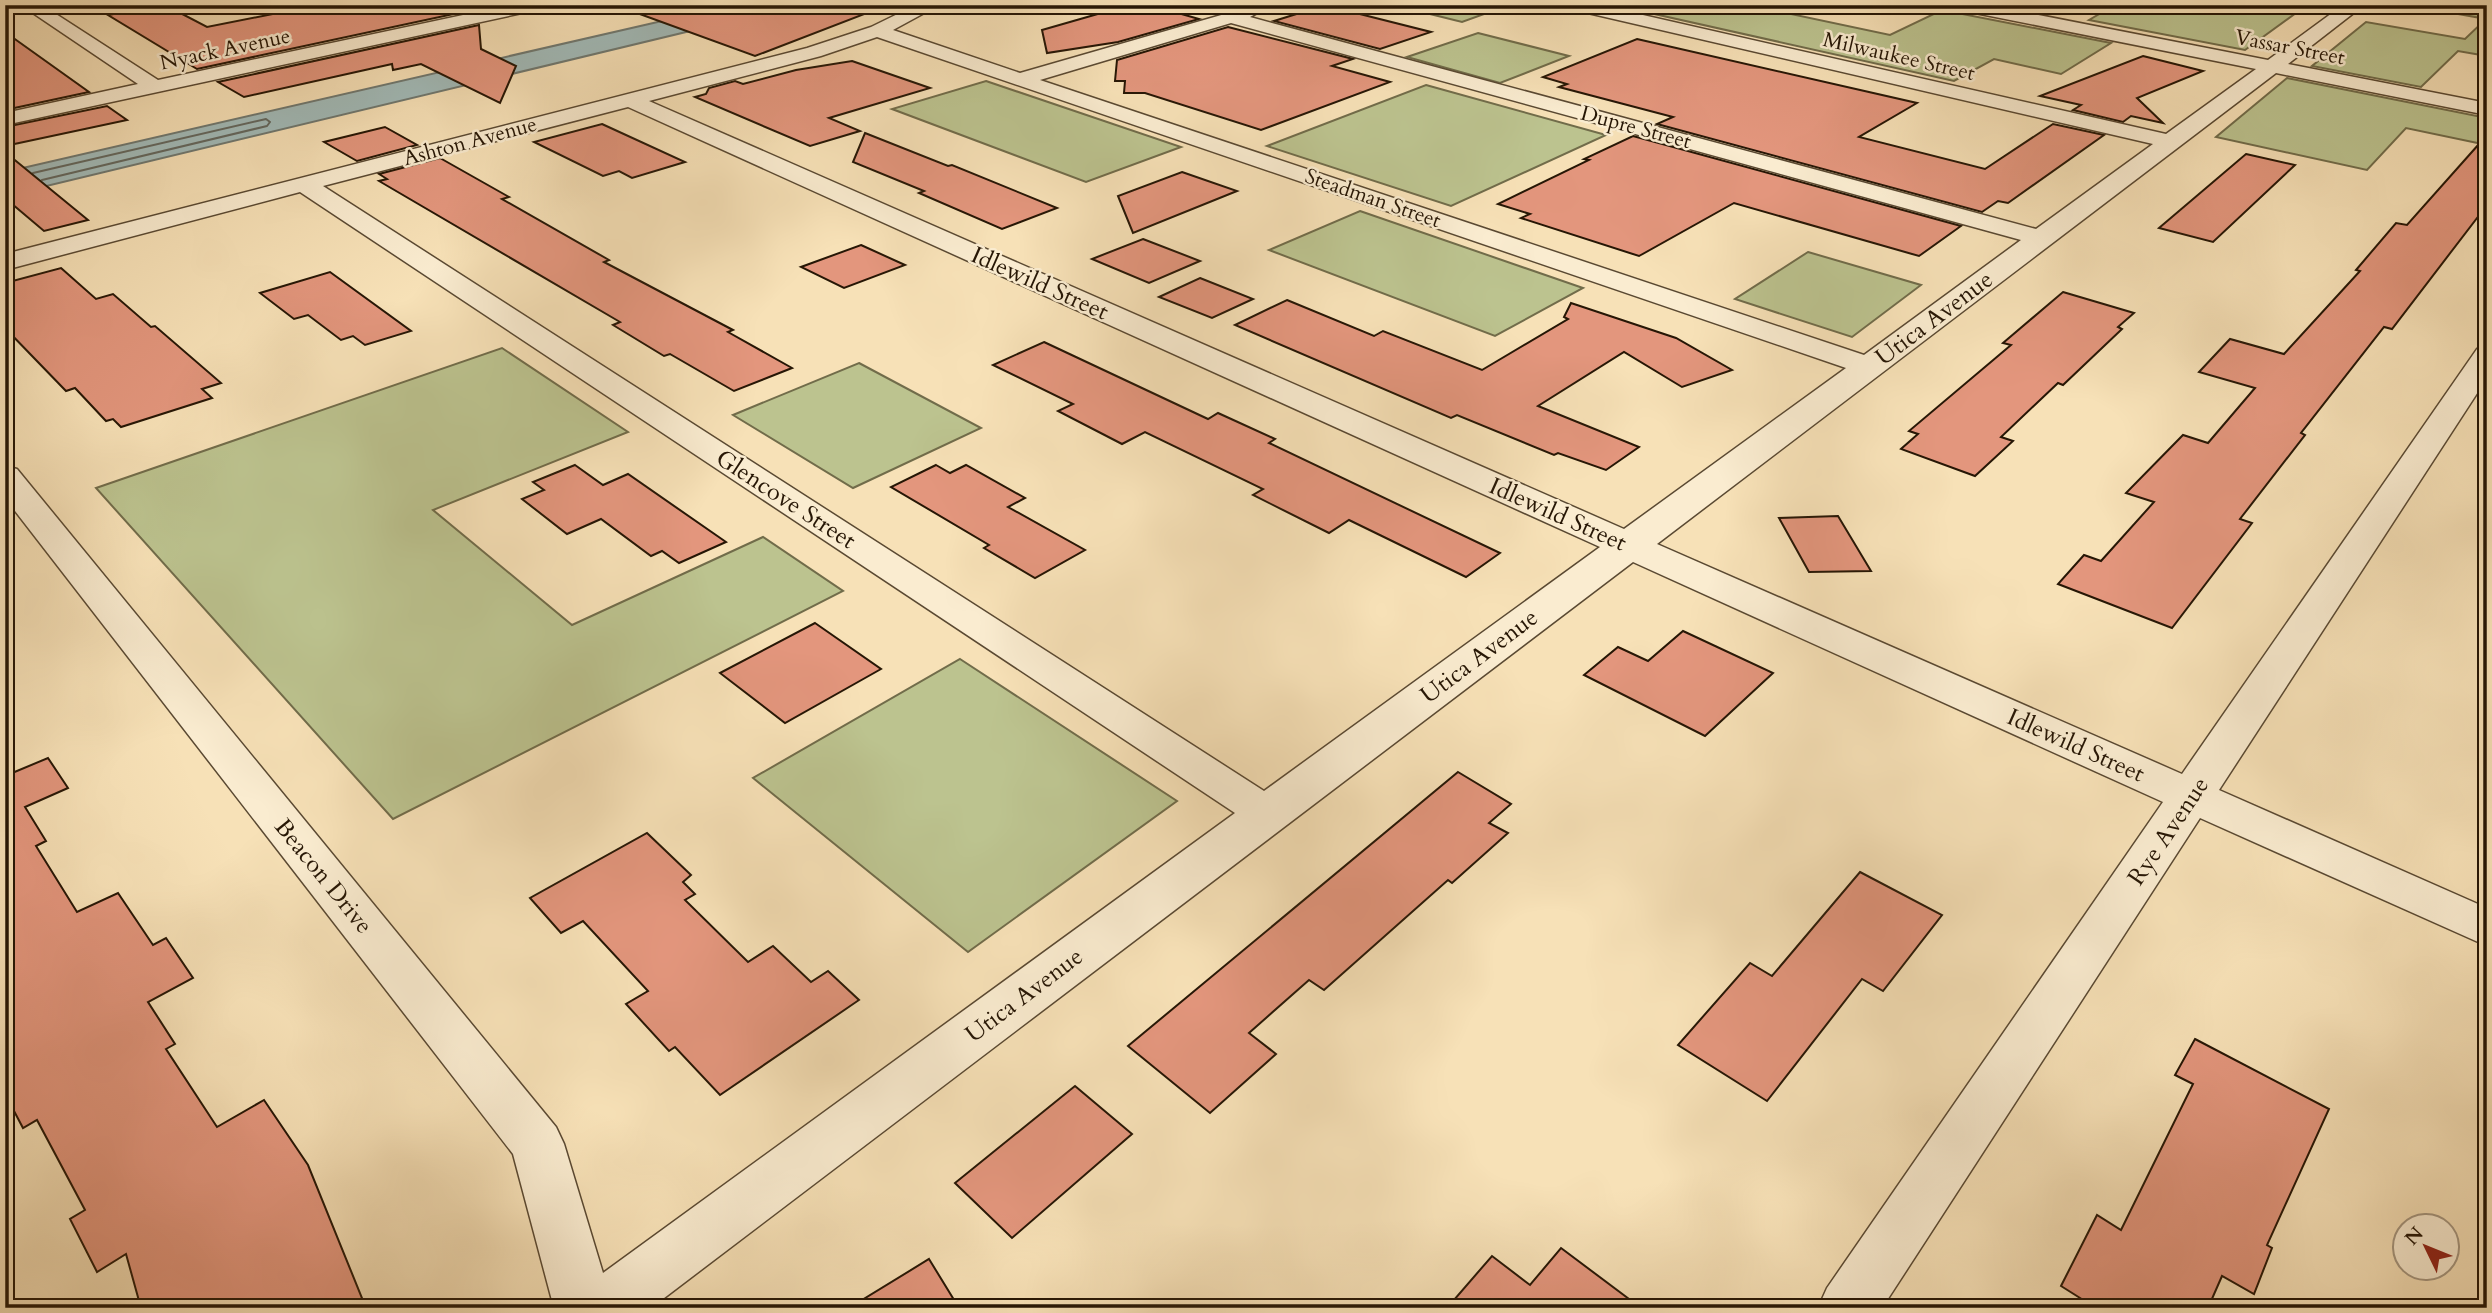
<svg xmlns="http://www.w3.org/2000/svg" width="2492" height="1313" viewBox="0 0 2492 1313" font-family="Cardo,serif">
	<rect width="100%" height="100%" fill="#f7e1b7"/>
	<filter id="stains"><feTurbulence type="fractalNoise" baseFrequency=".00286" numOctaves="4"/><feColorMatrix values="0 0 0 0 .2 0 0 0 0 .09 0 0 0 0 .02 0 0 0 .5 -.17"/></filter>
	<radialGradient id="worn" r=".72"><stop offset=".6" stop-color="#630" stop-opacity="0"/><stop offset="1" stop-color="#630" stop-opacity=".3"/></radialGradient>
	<g fill="#bcc38f" stroke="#716c4a" stroke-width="2">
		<polygon points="1422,5 1509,5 1462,22 1410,9"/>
		<polygon points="1614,5 1748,5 1890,35 1942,10 2111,43 2061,74 1994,59 1954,81"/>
		<polygon points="2115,5 2307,5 2245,50 2089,20"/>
		<polygon points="2408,5 2487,5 2487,56 2458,51 2421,87 2312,66 2366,22 2465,39 2486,19"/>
		<polygon points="1478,33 1569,56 1500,83 1407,57"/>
		<polygon points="2287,78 2487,118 2487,145 2406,128 2367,170 2216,137"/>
		<polygon points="986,81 1181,147 1086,182 892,109"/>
		<polygon points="1426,85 1606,135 1451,206 1267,146"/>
		<polygon points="1360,211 1583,288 1495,336 1269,250"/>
		<polygon points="1808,252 1921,285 1852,337 1735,299"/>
		<polygon points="502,348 628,432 433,510 572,625 763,537 843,591 393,819 96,488"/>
		<polygon points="859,363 981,428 853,488 733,415"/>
		<polygon points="960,659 1177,801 968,952 753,778"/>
	</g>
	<polygon fill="#a2bbb9" stroke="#707971" stroke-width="2" points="736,20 5,196 5,172 662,21"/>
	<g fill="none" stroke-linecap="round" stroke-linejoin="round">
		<polyline stroke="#64685f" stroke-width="2" points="33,173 266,119 270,122 267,126 42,180"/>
	</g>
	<g fill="#e3967d" stroke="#261605" stroke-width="2">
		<polygon points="165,5 207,27 318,5 477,5 477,9 197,69 108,15"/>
		<polygon points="626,5 879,5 880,8 755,56 626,9"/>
		<polygon points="1129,5 1150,5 1199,19 1118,42 1047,53 1042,30"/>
		<polygon points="1319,7 1336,8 1431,32 1380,49 1274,21"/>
		<polygon points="479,25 481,49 516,66 500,103 421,64 393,70 392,64 244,97 218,82"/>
		<polygon points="1228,27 1353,59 1332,66 1390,82 1261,130 1145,93 1124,93 1125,81 1115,81 1117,60"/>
		<polygon points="5,32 89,92 5,110"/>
		<polygon points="1637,39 1917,103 1859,137 1985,169 2053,124 2104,135 2008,203 1998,201 1982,212 1657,124 1673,117 1559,87 1567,84 1543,77"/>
		<polygon points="2143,56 2203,71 2137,98 2163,123 2131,116 2123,122 2073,110 2081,105 2040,96"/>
		<polygon points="852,61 930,88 829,118 860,131 810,146 695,97 706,94 709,88 735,81 743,84 796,70"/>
		<polygon points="107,106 127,120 5,146 5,127"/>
		<polygon points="602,124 685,162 632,178 619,171 603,176 534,142"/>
		<polygon points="385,127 417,145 357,161 324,142"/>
		<polygon points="865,133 948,166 952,165 1057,208 1002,229 919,193 924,191 853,162"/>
		<polygon points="2487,135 2487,205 2392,329 2384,327 2301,433 2305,435 2240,519 2252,523 2172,628 2058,584 2084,555 2101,561 2154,502 2126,493 2183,435 2208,443 2255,388 2199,372 2230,339 2284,354 2360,271 2356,270 2396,223 2407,225"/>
		<polygon points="1633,136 1961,226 1919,256 1734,203 1639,256 1521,218 1530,214 1498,204 1589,160 1584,159"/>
		<polygon points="5,152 88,220 44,231 5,198"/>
		<polygon points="2246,154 2295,165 2213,242 2159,228"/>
		<polygon points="440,158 509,197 502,199 609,260 604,262 733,330 728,332 792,368 734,391 670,354 664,356 613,325 620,322 379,181 387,179 379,174"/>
		<polygon points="1182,172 1237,191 1133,233 1118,196"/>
		<polygon points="1143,239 1200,261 1149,283 1092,259"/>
		<polygon points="861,245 905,265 844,288 801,267"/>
		<polygon points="61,268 96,299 113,294 151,327 155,326 221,383 202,389 212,398 121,427 113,419 106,421 75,388 66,391 5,328 5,283"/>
		<polygon points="330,272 411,331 365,345 353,336 341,340 308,315 294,319 260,293"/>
		<polygon points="1200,278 1253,299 1212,318 1159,297"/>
		<polygon points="2063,292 2134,313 2118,327 2122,329 2063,385 2058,383 2001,437 2013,441 1975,476 1901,449 1918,434 1909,431 2011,345 2003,343"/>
		<polygon points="1287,300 1374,336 1383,331 1482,370 1568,319 1564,317 1571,303 1676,338 1732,370 1682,387 1624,352 1538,406 1639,447 1606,470 1558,453 1554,455 1457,415 1451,418 1235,325"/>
		<polygon points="1044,342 1208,419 1218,413 1275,439 1269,443 1500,553 1466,577 1349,520 1329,533 1253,495 1263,489 1145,432 1122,444 1058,411 1073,404 993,365"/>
		<polygon points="575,465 603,485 628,474 726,542 679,563 662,551 651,556 601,519 567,534 522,499 544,490 533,482"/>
		<polygon points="936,465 950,473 966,465 1025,498 1008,507 1085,550 1035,578 984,548 989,545 891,487"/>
		<polygon points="1838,516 1871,571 1809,572 1779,518"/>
		<polygon points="815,623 881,669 785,723 720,673"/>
		<polygon points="1683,631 1773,673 1705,736 1584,675 1618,647 1648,661"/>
		<polygon points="48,758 68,788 25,807 46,841 36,846 77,912 118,893 153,945 166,938 193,978 148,1002 175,1044 166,1049 217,1127 264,1100 308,1165 366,1308 141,1308 126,1254 97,1272 70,1219 85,1210 37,1120 23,1128 5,1094 5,776"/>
		<polygon points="1458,772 1511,804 1489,823 1508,833 1452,883 1448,880 1324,990 1309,980 1249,1033 1276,1054 1210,1113 1128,1046"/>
		<polygon points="647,833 691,875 683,882 695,894 685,900 748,962 773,946 811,982 828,971 859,1000 720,1095 675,1047 669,1051 626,1004 648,991 583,921 561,933 530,898"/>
		<polygon points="1860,872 1942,915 1883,991 1862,979 1767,1101 1678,1045 1750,963 1772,976"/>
		<polygon points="2195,1039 2329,1109 2267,1245 2272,1248 2254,1294 2222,1276 2208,1308 2096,1308 2061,1286 2097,1215 2121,1230 2193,1084 2175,1075"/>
		<polygon points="1075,1086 1132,1134 1012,1238 955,1183"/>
		<polygon points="1561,1248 1641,1308 1447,1308 1492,1256 1530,1285"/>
		<polygon points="929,1259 959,1308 849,1308"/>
	</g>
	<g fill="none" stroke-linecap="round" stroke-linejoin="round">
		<g stroke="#5a4932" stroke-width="3">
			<g id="street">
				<polygon points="21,5 42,5 158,80 510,5 545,5 536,10 5,125 5,113 138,84"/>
				<path d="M916 5H939L893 30 1020 73 1256 5 1263 10 1250 17 2036 229 2153 144 1575 10 1566 5H1599L2166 134 2256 69 1960 10 1951 5H1988L2268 60 2343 5H2364L2288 64 2487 103V115L2276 73 1657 544 2182 774 2477 349 2487 346V378L2219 790 2487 908V946L2200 818 1882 1308H1818L1827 1288 2163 802 1633 562 651 1308H554L513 1154 5 498V466L17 469 556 1127 564 1144 603 1273 1235 813 300 192 5 270V254L807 48 871 27ZM1231 23 2021 240 1864 355 1040 80ZM877 37 1846 368 1624 529 649 101 821 56ZM628 107 1600 547 1264 791 323 186Z"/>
			</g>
		</g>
		<use href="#street" fill="#faecd0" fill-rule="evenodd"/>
	</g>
	<g text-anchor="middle" stroke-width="5" stroke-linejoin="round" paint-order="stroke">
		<g font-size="21" fill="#261605" stroke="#faecd0">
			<text transform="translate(2290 47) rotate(11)" y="7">Vassar Street</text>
			<text transform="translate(225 49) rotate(-12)" y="7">Nyack Avenue</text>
			<text transform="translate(1899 56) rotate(13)" y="7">Milwaukee Street</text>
			<text transform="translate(1636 127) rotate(15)" y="7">Dupre Street</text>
			<text transform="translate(470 141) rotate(-15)" y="7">Ashton Avenue</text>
			<text transform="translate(1373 198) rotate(19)" y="7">Steadman Street</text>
		</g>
		<g font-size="24" fill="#261605" stroke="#faecd0">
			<text transform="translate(1040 283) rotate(24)" y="8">Idlewild Street</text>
			<text transform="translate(1934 318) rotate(-37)" y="8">Utica Avenue</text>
			<text transform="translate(786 499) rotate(33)" y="8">Glencove Street</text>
			<text transform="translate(1558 514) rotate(24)" y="8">Idlewild Street</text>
			<text transform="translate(1479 656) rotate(-37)" y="8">Utica Avenue</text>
			<text transform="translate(2076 745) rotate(24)" y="8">Idlewild Street</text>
			<text transform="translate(2168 831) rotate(-56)" y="8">Rye Avenue</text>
			<text transform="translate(324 876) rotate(51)" y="8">Beacon Drive</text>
			<text transform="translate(1024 995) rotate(-37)" y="8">Utica Avenue</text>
		</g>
	</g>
	<rect width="2492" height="1313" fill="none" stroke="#f7e1b7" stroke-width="28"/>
	<rect x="7" y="7" width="2478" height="1299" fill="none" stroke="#261605" stroke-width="3.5"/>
	<rect x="14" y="14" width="2464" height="1285" fill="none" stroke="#261605" stroke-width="2"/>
	<g transform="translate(2426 1247) rotate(313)"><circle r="33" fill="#faecd0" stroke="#a5967f" stroke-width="2"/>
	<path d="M0-5L12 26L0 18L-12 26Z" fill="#8f2418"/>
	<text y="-10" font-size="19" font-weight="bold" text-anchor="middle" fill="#261605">N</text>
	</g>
	<rect width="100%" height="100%" filter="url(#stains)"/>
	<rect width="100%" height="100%" fill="url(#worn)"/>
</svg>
